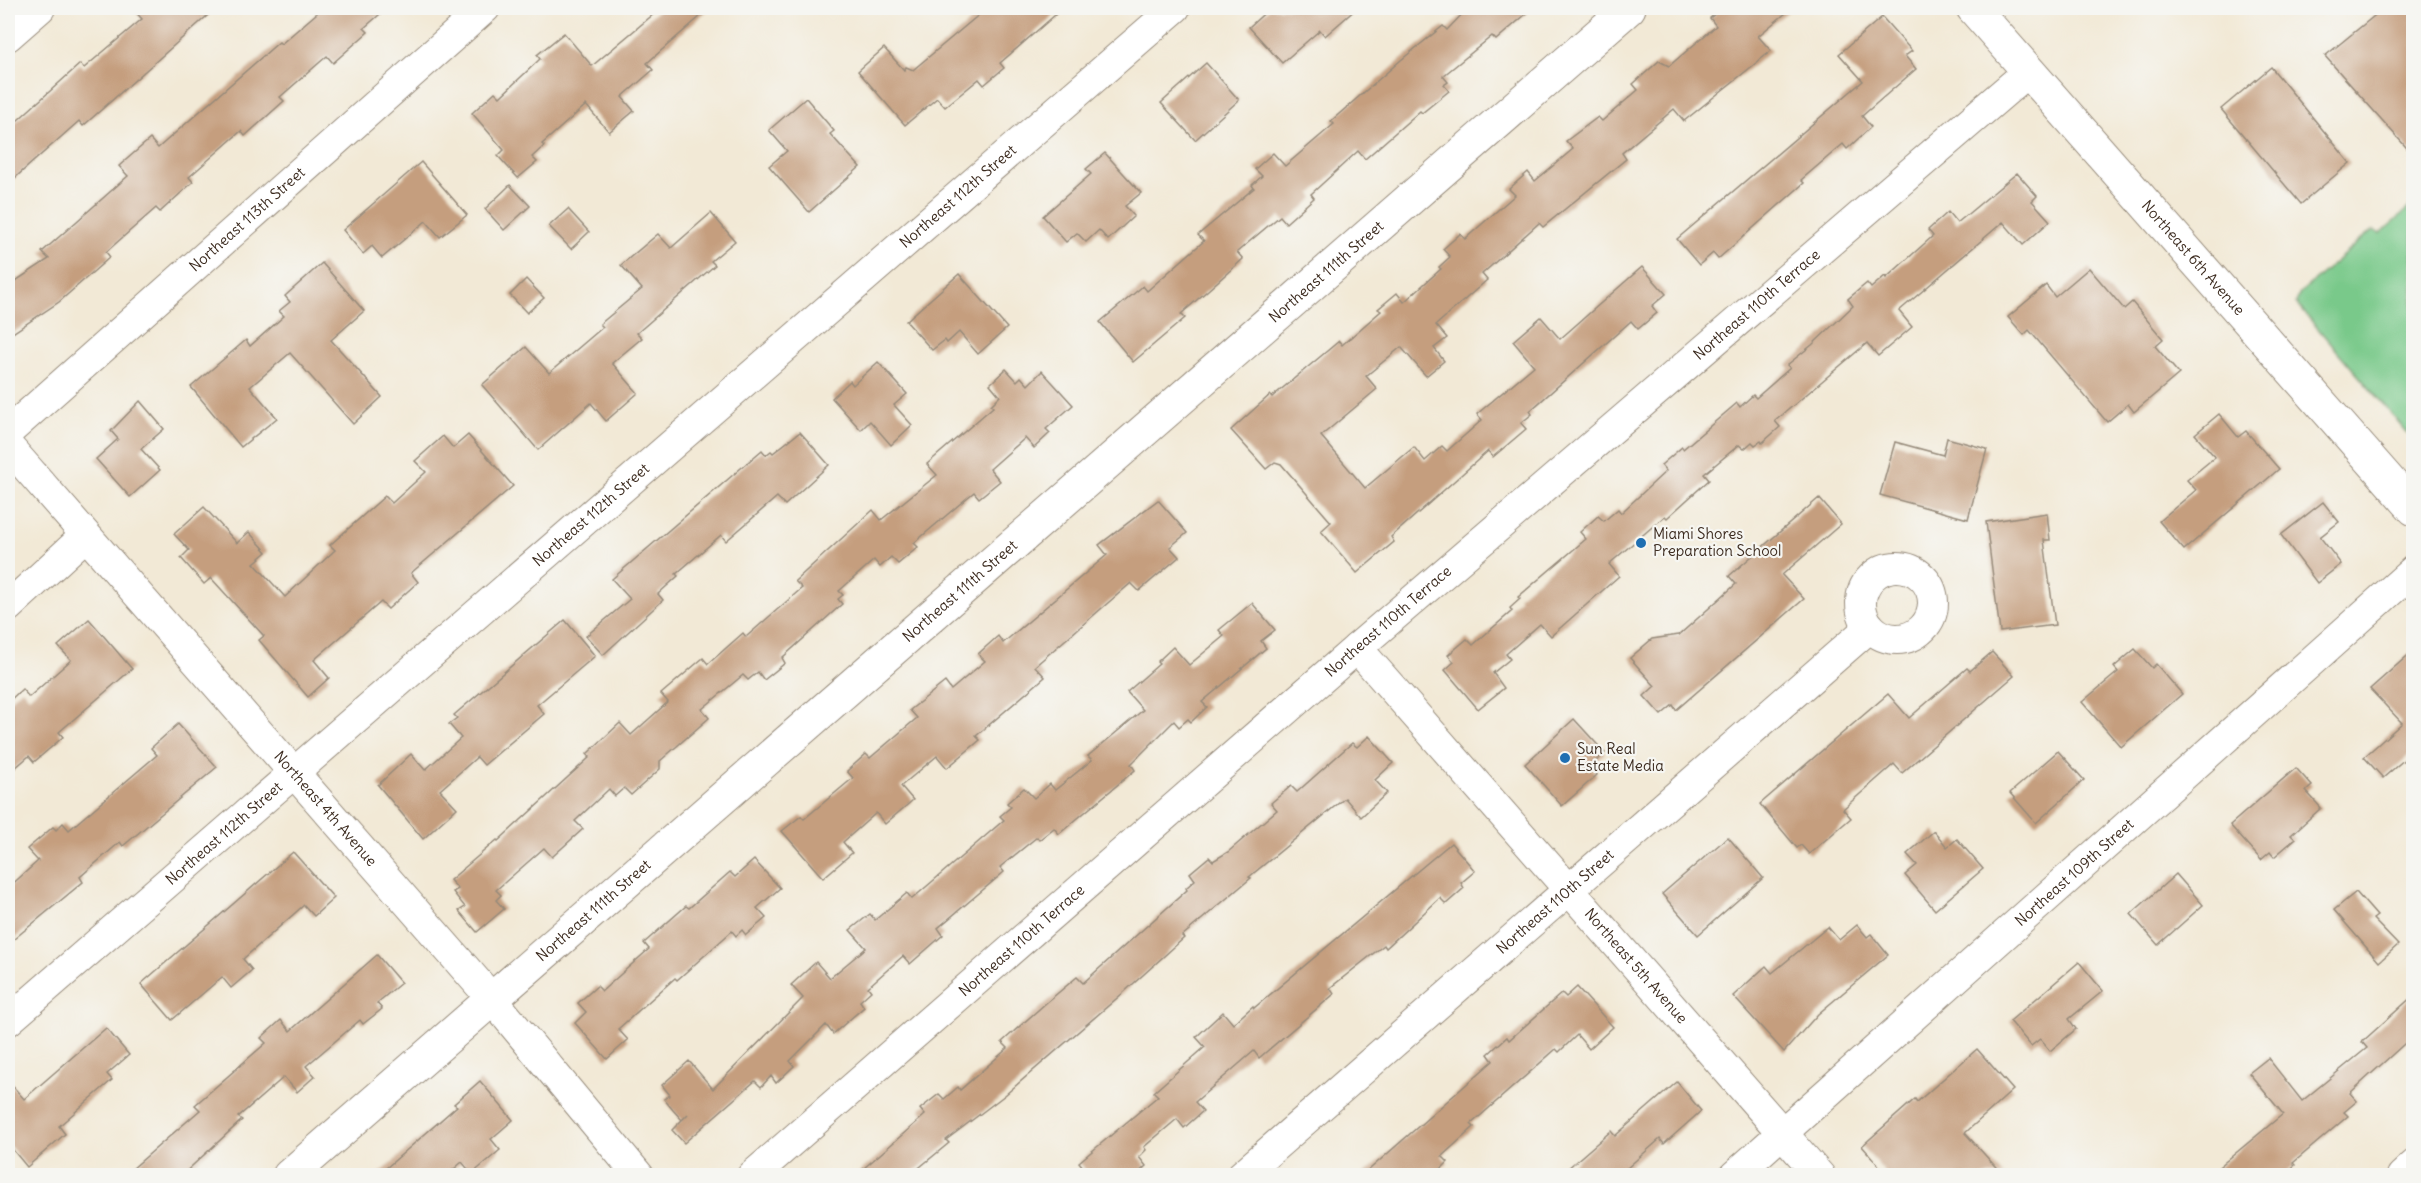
<svg xmlns="http://www.w3.org/2000/svg" width="2421" height="1183" viewBox="0 0 2421 1183" font-family="Delius,sans-serif">
	<rect width="100%" height="100%" fill="#f6f6f2"/>
	<filter id="ink" filterUnits="userSpaceOnUse"><feTurbulence type="fractalNoise" baseFrequency=".0167" numOctaves="2"/><feDisplacementMap in="SourceGraphic" scale="12" xChannelSelector="R" yChannelSelector="G"/><feConvolveMatrix kernelMatrix="1 2 1 2 8 2 1 2 1" color-interpolation-filters="sRGB"/></filter>
	<filter id="wash" filterUnits="userSpaceOnUse"><feTurbulence type="fractalNoise" baseFrequency=".008" numOctaves="4" result="noise"/><feDisplacementMap in="SourceGraphic" scale="24" xChannelSelector="R" yChannelSelector="G"/><feGaussianBlur stdDeviation="1.35" result="paint"/><feColorMatrix in="noise" values="0 0 0 0 0 0 0 0 0 0 0 0 0 0 0 0 0 1.4 0 .05"/><feComposite in="paint" operator="in"/></filter>
	<g filter="url(#wash)">
		<rect width="100%" height="100%" fill="#f2e9d6"/>
		<polygon fill="#79c98a" stroke="#5a7a54" stroke-width="1.5" points="2413,204 2413,439 2296,303 2300,293 2370,232 2374,230 2380,234"/>
		<g id="blocks">
			<g fill="#c59e7e">
				<polygon points="132,8 216,8 83,126 79,121 8,184 8,129 80,64 84,68 142,19"/>
				<polygon points="323,8 387,8 364,28 368,32 333,63 327,56 280,97 284,101 245,136 241,131 189,177 193,182 160,212 156,208 106,252 110,257 59,302 8,336 8,286 49,259 42,252 128,176 119,166 150,139 158,148 279,42 281,44"/>
				<polygon points="661,8 710,8 647,63 653,70 622,97 634,111 609,132 586,105 542,144 544,146 532,157 537,162 518,178 498,156 504,150 472,113 495,92 500,97 540,59 537,55 564,33 592,66"/>
				<polygon points="987,8 1063,8 1000,63 1004,68 984,85 979,79 945,107 937,98 905,125 858,71 884,48 904,70 906,67 913,70"/>
				<polygon points="1270,8 1357,8 1325,36 1320,30 1282,63 1249,27"/>
				<polygon points="1468,8 1533,8 1496,40 1492,36 1443,76 1448,82 1444,85 1449,91 1422,113 1420,111 1365,159 1358,151 1311,194 1314,198 1286,223 1280,216 1237,252 1243,259 1181,314 1185,318 1133,362 1100,322 1143,286 1147,291 1204,241 1198,235 1254,188 1252,185 1262,176 1255,169 1273,153 1285,166 1334,124 1331,121 1401,60 1443,26 1447,30"/>
				<polygon points="1722,8 1792,8 1758,36 1771,51 1684,121 1674,109 1622,153 1626,159 1543,227 1539,223 1482,274 1487,280 1436,325 1447,338 1434,348 1444,361 1426,376 1401,347 1366,376 1377,389 1321,436 1365,488 1414,447 1425,461 1442,446 1447,451 1482,420 1477,414 1534,366 1513,341 1541,317 1560,339 1642,267 1666,294 1652,306 1657,313 1638,329 1631,321 1530,411 1532,414 1521,423 1526,429 1493,457 1488,451 1391,537 1394,542 1357,573 1321,531 1331,522 1281,464 1275,462 1266,469 1231,430 1270,395 1272,397 1339,341 1342,345 1381,311 1378,309 1397,293 1404,302 1441,269 1439,267 1450,257 1443,249 1460,234 1465,239 1515,195 1509,189 1528,172 1535,181 1573,149 1566,141 1598,117 1602,121 1638,90 1633,84 1659,61 1669,66 1716,26 1710,18"/>
				<polygon points="2384,8 2414,8 2414,156 2325,56"/>
				<polygon points="1882,17 1912,51 1905,56 1916,69 1862,116 1871,127 1847,149 1843,144 1801,180 1804,183 1718,259 1713,253 1699,265 1677,239 1863,81 1839,54"/>
				<polygon points="1206,63 1239,100 1195,140 1161,103"/>
				<polygon points="2271,67 2350,163 2301,204 2221,109"/>
				<polygon points="806,98 834,131 830,134 860,167 809,212 769,166 787,151 769,130"/>
				<polygon points="1105,153 1141,193 1125,206 1134,216 1108,240 1099,230 1086,242 1077,233 1066,242 1043,216 1091,174 1086,169"/>
				<polygon points="421,162 467,215 440,237 426,221 382,258 372,246 363,254 343,230"/>
				<polygon points="2017,173 2037,196 2032,201 2050,221 2023,245 2003,222 1899,311 1912,327 1878,356 1867,343 1775,421 1780,427 1762,443 1761,441 1755,445 1752,442 1744,449 1739,445 1704,474 1709,480 1667,518 1665,516 1609,564 1619,576 1551,636 1540,624 1506,654 1510,659 1493,673 1504,688 1478,709 1445,670 1454,662 1448,655 1467,639 1473,645 1512,611 1510,608 1520,599 1518,597 1586,539 1580,532 1598,516 1604,521 1618,509 1621,513 1666,471 1661,465 1682,447 1683,449 1737,403 1740,407 1753,395 1756,398 1790,368 1787,365 1812,345 1853,306 1848,299 1867,283 1871,288 1885,276 1886,278 1933,236 1928,230 1948,212 1957,223"/>
				<polygon points="510,185 530,206 504,230 485,209"/>
				<polygon points="568,209 589,232 571,249 549,226"/>
				<polygon points="711,213 735,241 711,261 715,265 637,333 642,338 612,363 638,393 606,421 591,403 538,450 482,385 526,347 549,373 603,327 600,324 642,289 621,265 658,234 671,248"/>
				<polygon points="322,263 364,311 331,340 382,397 353,424 290,353 250,387 277,418 241,447 191,387 246,340 250,346 284,316 279,311 290,302 285,296"/>
				<polygon points="2089,268 2124,309 2132,302 2163,339 2155,346 2179,374 2134,412 2128,404 2107,422 2029,330 2024,335 2008,317 2046,285 2055,297"/>
				<polygon points="959,274 1007,328 978,354 959,332 947,343 945,340 932,350 906,321"/>
				<polygon points="526,279 544,298 527,313 510,295"/>
				<polygon points="878,362 907,394 894,405 912,425 891,445 870,421 861,430 832,398 850,381 853,385"/>
				<polygon points="1006,369 1017,381 1021,377 1028,385 1042,371 1073,405 1046,429 1050,433 1034,448 1025,438 990,469 1000,481 979,498 974,492 948,514 914,543 918,547 898,564 891,557 880,567 874,560 839,591 843,595 838,599 842,604 782,658 785,663 764,680 758,672 748,680 743,675 702,709 709,718 660,761 660,769 631,795 624,788 615,796 609,789 575,821 583,829 552,857 544,848 496,890 501,895 496,900 504,909 477,932 459,911 465,907 453,892 458,889 450,880 497,840 498,841 590,757 587,754 620,723 631,735 668,702 661,694 703,658 708,664 743,633 746,637 802,588 795,581 873,510 881,520 937,475 927,464 993,407 991,405 1000,396 990,384"/>
				<polygon points="140,401 164,429 141,449 160,470 130,497 96,459 118,439 111,431"/>
				<polygon points="2219,414 2238,437 2246,431 2279,469 2184,550 2159,521 2196,490 2187,480 2215,457 2195,434"/>
				<polygon points="800,432 829,465 785,505 777,497 726,541 721,535 676,574 678,576 658,594 663,600 603,655 586,636 630,599 612,579 762,450 766,455 771,451 773,453"/>
				<polygon points="468,435 513,486 411,573 418,582 388,609 381,602 314,660 329,678 308,697 259,640 264,636 211,578 204,584 181,558 189,550 174,534 204,507 237,543 249,532 267,552 254,563 285,597 335,550 330,545 385,496 392,503 426,472 415,461 443,436 453,448"/>
				<polygon points="1947,438 1987,449 1968,519 1880,495 1895,442 1943,455"/>
				<polygon points="1819,498 1841,524 1782,575 1804,599 1676,710 1673,705 1661,715 1644,696 1655,686 1630,658 1652,639 1679,635 1736,584 1729,576"/>
				<polygon points="1158,500 1187,533 1170,547 1179,557 1139,591 1131,583 1035,666 1045,677 976,736 980,740 947,768 937,756 901,786 913,800 885,824 876,813 843,842 852,853 823,878 782,831 801,816 804,819 853,778 847,771 866,754 870,758 917,718 910,710 945,682 951,690 985,661 978,654 998,636 1003,643 1107,555 1099,545"/>
				<polygon points="2323,502 2339,522 2320,537 2341,564 2317,583 2281,535"/>
				<polygon points="2047,513 2050,540 2044,540 2055,625 2000,632 1986,522"/>
				<polygon points="1252,603 1275,630 1261,641 1266,648 1202,702 1207,707 1191,722 1188,719 1179,727 1174,721 1131,764 1135,770 1059,834 1054,828 1039,840 1037,837 1000,867 1004,872 938,928 943,935 910,964 903,956 868,987 871,991 860,1001 864,1007 833,1034 826,1025 790,1061 794,1066 776,1083 771,1076 761,1087 755,1081 684,1143 672,1130 688,1114 682,1120 673,1110 664,1099 670,1095 662,1085 689,1061 713,1089 803,998 791,985 816,962 830,978 866,948 850,930 870,914 875,920 907,893 912,899 1004,820 1000,816 1011,807 1007,803 1024,788 1034,798 1050,784 1055,790 1092,760 1088,756 1143,710 1127,692 1159,664 1157,662 1173,647 1189,665 1224,636 1219,630"/>
				<polygon points="89,619 132,669 59,732 63,737 34,762 29,756 8,774 8,702 22,689 29,697 71,660 58,646"/>
				<polygon points="565,620 595,656 537,705 544,714 484,765 477,757 440,790 457,808 423,839 378,785 411,754 425,770 461,738 449,724 457,718 454,715"/>
				<polygon points="2135,649 2152,668 2156,664 2182,694 2121,747 2082,702 2118,672 2114,667"/>
				<polygon points="2414,650 2414,751 2383,778 2364,757 2402,723 2370,689"/>
				<polygon points="1992,652 2014,676 1902,773 1894,764 1843,809 1851,818 1809,854 1801,845 1797,848 1760,804 1888,694 1909,718 1967,668 1970,671"/>
				<polygon points="1574,719 1605,753 1590,766 1597,775 1562,806 1525,764"/>
				<polygon points="178,724 217,767 123,846 120,842 80,877 83,882 8,944 8,888 38,861 27,849 53,827 56,830 63,823 69,830 157,755 151,748"/>
				<polygon points="1369,736 1393,763 1375,780 1387,793 1361,817 1345,798 1249,877 1251,878 1182,936 1184,938 1123,993 1005,1095 946,1140 949,1143 909,1176 855,1176 925,1115 920,1109 939,1094 944,1099 958,1087 960,1090 1008,1048 1002,1042 1046,1003 1077,977 1083,983 1187,890 1186,888 1195,880 1190,873 1209,857 1213,861 1228,852 1277,810 1271,803 1291,786 1297,792 1352,743 1357,747"/>
				<polygon points="2058,751 2084,780 2036,823 2010,793"/>
				<polygon points="2296,768 2312,786 2306,791 2321,808 2291,835 2295,839 2274,857 2270,852 2261,860 2230,825"/>
				<polygon points="1934,831 1947,847 1957,839 1983,869 1935,910 1905,875 1917,865 1907,854"/>
				<polygon points="1728,837 1763,878 1698,935 1662,894"/>
				<polygon points="1451,843 1475,871 1461,883 1464,888 1446,904 1440,898 1386,948 1384,945 1330,988 1334,994 1259,1058 1254,1051 1195,1102 1203,1111 1184,1128 1177,1119 1144,1147 1146,1150 1139,1157 1146,1166 1135,1176 1090,1176 1079,1162 1158,1096 1154,1092 1205,1047 1196,1037 1223,1012 1233,1024 1253,1006 1254,1008"/>
				<polygon points="293,852 334,898 314,916 304,905 243,959 252,970 231,988 222,977 172,1020 141,984"/>
				<polygon points="754,860 780,888 757,908 766,918 746,935 742,930 736,936 732,931 677,980 675,978 618,1029 628,1040 607,1059 575,1023 586,1012 578,1003 597,986 602,991 649,949 644,943 686,906 689,908 730,872 735,877"/>
				<polygon points="2176,874 2203,905 2158,945 2131,914"/>
				<polygon points="2356,892 2377,916 2373,919 2398,945 2379,962 2334,910"/>
				<polygon points="1857,925 1867,937 1871,934 1888,955 1818,1014 1784,1052 1733,996 1766,966 1772,973 1828,927 1839,940"/>
				<polygon points="377,955 401,983 377,1003 382,1009 363,1024 360,1020 306,1066 315,1076 297,1092 284,1077 238,1117 242,1120 181,1176 124,1176 200,1110 195,1105 266,1043 261,1038 281,1020 290,1031"/>
				<polygon points="2079,962 2103,991 2069,1019 2076,1029 2050,1051 2040,1039 2031,1046 2010,1021"/>
				<polygon points="1577,987 1613,1027 1589,1049 1577,1035 1559,1052 1556,1049 1471,1124 1474,1127 1442,1156 1448,1162 1434,1176 1362,1176 1493,1061 1488,1054 1507,1037 1509,1040 1562,993 1566,997"/>
				<polygon points="2414,995 2414,1035 2350,1093 2357,1101 2344,1112 2348,1116 2293,1163 2295,1165 2283,1176 2208,1176 2283,1114 2249,1073 2268,1058 2302,1101 2367,1048 2362,1042"/>
				<polygon points="106,1028 129,1055 107,1074 112,1080 59,1126 65,1134 27,1167 8,1144 8,1081 24,1099"/>
				<polygon points="1977,1049 2013,1090 1965,1133 2004,1176 1888,1176 1862,1146 1915,1099 1917,1102"/>
				<polygon points="480,1081 513,1120 491,1139 500,1150 472,1174 462,1162 446,1176 377,1176 457,1106 454,1104"/>
				<polygon points="1677,1082 1701,1111 1664,1144 1660,1139 1618,1176 1559,1176 1611,1131 1615,1136"/>
			</g>
		</g>
	</g>
	<g filter="url(#ink)">
		<use href="#blocks" fill-opacity="0" stroke="#968a7a" stroke-width="1.5"/>
		<g fill="none" stroke-linecap="round" stroke-linejoin="round">
			<g stroke="#968a7a" stroke-width="32">
				<g id="street">
					<polyline points="8,36 40,8"/>
					<path id="s1" d="M8 432 485 8"/>
					<path id="s2" d="M8 446 492 999 639 1176"/>
					<circle cx="1897" cy="603" r="36"/>
					<polyline points="8,607 85,536"/>
					<path id="s3" d="M1357 648 1820 1176"/>
					<path id="s4" d="M8 1021 1175 8"/>
					<path id="s5" d="M752 1176 1357 648 2029 71"/>
					<path id="s6" d="M1241 1176 1870 627"/>
					<path id="s7" d="M1734 1176 2414 570"/>
					<polyline points="2402,1176 2414,1165"/>
				</g>
			</g>
			<g stroke="#968a7a" stroke-width="35">
				<g id="secondary">
					<path id="s8" d="M1973 8 2414 509"/>
					<path id="s9" d="M289 1176 1629 8"/>
				</g>
			</g>
			<use href="#street" stroke="#fff" stroke-width="30"/>
			<use href="#secondary" stroke="#fff" stroke-width="33"/>
		</g>
	</g>
	<g fill="#1f6fb2" stroke="#f6f6f2" stroke-width="2">
		<circle cx="1641" cy="543" r="6"/>
		<circle cx="1565" cy="758" r="6"/>
	</g>
	<g text-anchor="middle" stroke-width="4.5" stroke-linejoin="round" paint-order="stroke">
		<g font-size="15" fill="#3b2a1e" stroke="#f6f6f2">
			<text dy="5" stroke="none"><textPath href="#s4" startOffset="1258">Northeast 112th Street</textPath></text>
			<text dy="5" stroke="none"><textPath href="#s1" startOffset="320">Northeast 113th Street</textPath></text>
			<text dy="5" stroke="none"><textPath href="#s8" startOffset="333">Northeast 6th Avenue</textPath></text>
			<text dy="5" stroke="none"><textPath href="#s9" startOffset="1376">Northeast 111th Street</textPath></text>
			<text dy="5" stroke="none"><textPath href="#s5" startOffset="1330">Northeast 110th Terrace</textPath></text>
			<text dy="5" stroke="none"><textPath href="#s4" startOffset="772">Northeast 112th Street</textPath></text>
			<text dy="5" stroke="none"><textPath href="#s9" startOffset="890">Northeast 111th Street</textPath></text>
			<text dy="5" stroke="none"><textPath href="#s5" startOffset="844">Northeast 110th Terrace</textPath></text>
			<text dy="5" stroke="none"><textPath href="#s2" startOffset="482">Northeast 4th Avenue</textPath></text>
			<text dy="5" stroke="none"><textPath href="#s4" startOffset="286">Northeast 112th Street</textPath></text>
			<text dy="5" stroke="none"><textPath href="#s7" startOffset="456">Northeast 109th Street</textPath></text>
			<text dy="5" stroke="none"><textPath href="#s6" startOffset="417">Northeast 110th Street</textPath></text>
			<text dy="5" stroke="none"><textPath href="#s9" startOffset="404">Northeast 111th Street</textPath></text>
			<text dy="5" stroke="none"><textPath href="#s5" startOffset="358">Northeast 110th Terrace</textPath></text>
			<text dy="5" stroke="none"><textPath href="#s3" startOffset="423">Northeast 5th Avenue</textPath></text>
		</g>
		<g font-size="15" fill="#3b2a1e" stroke="#f6f6f2" text-anchor="start">
			<text x="1653" y="539">Miami Shores<tspan x="1653" dy="17">Preparation School</tspan></text>
			<text x="1577" y="754">Sun Real<tspan x="1577" dy="17">Estate Media</tspan></text>
		</g>
	</g>
	<rect width="2421" height="1183" fill="none" stroke="#f6f6f2" stroke-width="30"/>
</svg>
